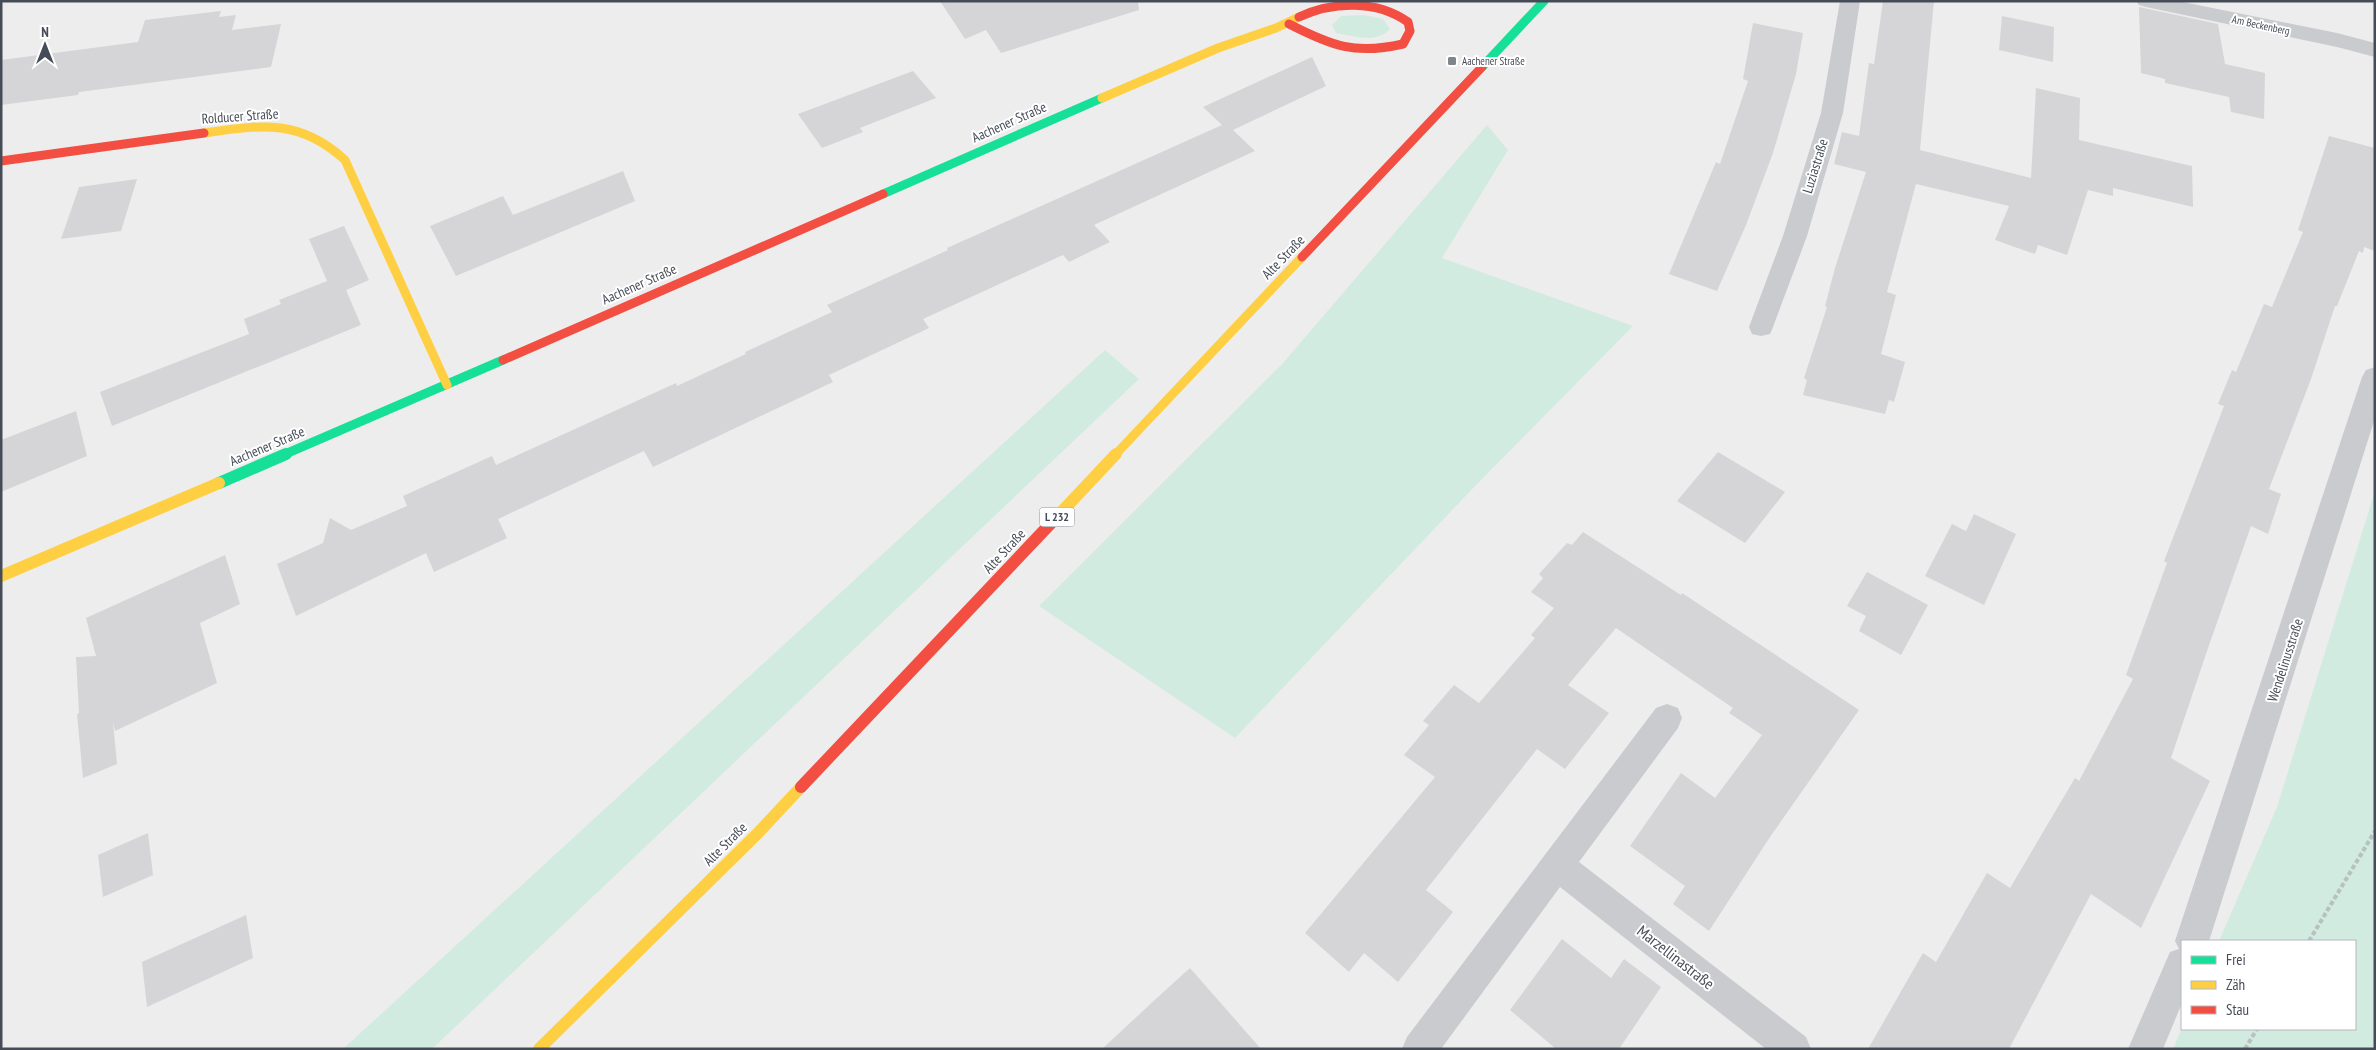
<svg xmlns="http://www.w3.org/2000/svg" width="2376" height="1050" viewBox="0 0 2376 1050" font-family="'PT Sans Narrow',sans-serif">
	<rect width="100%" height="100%" fill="#ededed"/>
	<g fill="#d2ebe0">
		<path d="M1364 15 1383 19 1390 29C1376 44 1354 36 1336 33L1332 25 1341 16Z"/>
		<polygon points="1487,125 1508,150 1442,258 1633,326 1479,482 1235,738 1039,606 1283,363"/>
		<polygon points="1105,350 1139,379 432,1049 343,1049"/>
		<polygon points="2375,491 2375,1049 2173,1049 2182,1028 2355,1029 2355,941 2219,941 2277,807"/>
	</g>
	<g fill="#d5d5d7">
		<polygon points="940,1 1138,1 1139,10 1001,53 986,30 965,39"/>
		<polygon points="1883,1 1934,1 1920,150 2031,178 2036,88 2080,98 2079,140 2192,166 2193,207 2113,188 2113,196 2088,190 2067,255 2038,245 2035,254 1995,240 2009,206 1916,184 1887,292 1896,295 1881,354 1905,362 1894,402 1889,400 1885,414 1803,395 1807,380 1804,378 1827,307 1825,306 1835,268 1866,172 1834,164 1842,132 1859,136 1869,63 1874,64"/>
		<polygon points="2139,7 2218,24 2225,64 2265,73 2264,119 2231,112 2229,97 2165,83 2165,79 2141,73"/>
		<polygon points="221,11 219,17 236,15 232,30 281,24 271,67 79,92 78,95 1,105 1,60 138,42 145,20"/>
		<polygon points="2002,16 2054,27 2053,62 1999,50"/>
		<polygon points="1753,23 1803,33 1796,74 1773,153 1746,225 1717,291 1669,274 1716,162 1720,164 1748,81 1743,79"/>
		<polygon points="1312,57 1326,86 1233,130 1255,151 1094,225 1110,242 1069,262 1063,255 923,319 929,328 829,375 833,382 653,467 644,451 498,519 507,538 434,572 426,553 296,616 277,564 323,543 330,518 351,530 407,506 403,496 492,456 496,465 676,383 677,386 746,354 745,352 832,312 827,305 948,250 947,248 1222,125 1203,107"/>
		<polygon points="913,71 936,98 860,128 863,132 822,148 798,114"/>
		<polygon points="2329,136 2375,148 2375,251 2364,247 2363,253 2359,251 2337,306 2335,306 2311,379 2269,489 2281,494 2268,534 2251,526 2207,651 2171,758 2210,781 2141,928 2091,894 2009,1049 1868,1049 1923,953 1936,962 1987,873 2010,888 2075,778 2079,781 2133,679 2126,675 2167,563 2164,561 2224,406 2218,404 2232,370 2236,372 2264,304 2272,307 2303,232 2298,230"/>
		<polygon points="623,171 635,201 456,276 430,226 503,196 513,215"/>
		<polygon points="137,179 121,231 61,239 79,187"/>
		<polygon points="344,226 369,280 346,290 361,325 112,426 100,392 249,334 244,319 281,304 279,300 327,281 309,239"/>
		<polygon points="76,411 87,456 1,492 1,440"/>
		<polygon points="1718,452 1785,492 1745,543 1677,501"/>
		<polygon points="1974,514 2016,534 1984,605 1925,576 1952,524 1966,531"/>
		<polygon points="1583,532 1681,595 1682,593 1859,710 1770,837 1709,931 1673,904 1685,886 1630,846 1681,773 1715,798 1762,735 1729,713 1733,708 1616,628 1568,685 1609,713 1565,769 1537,749 1426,890 1453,912 1398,982 1364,953 1349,972 1305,933 1435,777 1404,755 1429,725 1423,721 1454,685 1479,703 1535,638 1531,635 1554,608 1531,592 1543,578 1539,574 1567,543 1572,545"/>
		<polygon points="225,555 240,604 200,623 217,683 115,731 113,722 117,764 83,778 77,714 79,713 76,657 96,656 86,618"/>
		<polygon points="1867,572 1928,605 1901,655 1859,631 1866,616 1847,606"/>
		<polygon points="148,833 153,875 103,897 98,855"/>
		<polygon points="246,915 253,958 147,1007 142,962"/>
		<polygon points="1562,939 1611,978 1624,959 1661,987 1619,1049 1556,1049 1510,1010"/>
		<polygon points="1190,968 1261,1049 1102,1049 1158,997"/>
	</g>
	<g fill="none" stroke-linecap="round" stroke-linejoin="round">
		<g stroke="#b7c1bf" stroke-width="4" stroke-dasharray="4.5 2.5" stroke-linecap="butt">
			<polyline points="2309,941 2375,831"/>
			<polyline points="2245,1049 2257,1029"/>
		</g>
		<g fill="#c9cbce" fill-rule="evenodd">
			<polygon points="1840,1 1860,1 1843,113 1807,236 1773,327 1770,334 1761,336 1752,334 1749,327 1783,236 1821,113"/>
			<polygon points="2136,1 2178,1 2337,33 2375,43 2375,57 2337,47 2146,7 2139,5"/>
			<polygon points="2375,367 2375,418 2209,941 2182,941 2182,1003 2163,1049 2128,1049 2170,952 2179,949 2175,941 2362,377 2366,370"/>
			<polygon points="1667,704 1678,708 1682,718 1678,728 1579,862 1806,1037 1811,1049 1766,1049 1560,887 1441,1049 1402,1049 1407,1037 1656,708"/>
		</g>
		<g stroke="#16e098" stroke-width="9">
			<polyline points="1482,67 1544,1"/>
			<polyline points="883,194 1102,98"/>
			<polyline points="283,455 503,360"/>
		</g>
		<polyline stroke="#16e098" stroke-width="12" points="219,483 286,454"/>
		<g stroke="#ffcf43" stroke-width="9">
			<polyline points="1102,98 1218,48 1276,28 1299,17"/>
			<path d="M204 133C261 125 299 118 345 160L447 385"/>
			<polyline points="1115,455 1302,257"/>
		</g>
		<g stroke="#ffcf43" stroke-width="12">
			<polyline points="1053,521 1116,454"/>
			<polyline points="1,576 219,483"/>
			<polyline points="539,1049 759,832 801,787"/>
		</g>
		<g stroke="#f24e42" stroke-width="9">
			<path d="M1289 24C1332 46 1355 55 1403 44L1410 31 1408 22C1377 0 1333 1 1299 17"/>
			<polyline points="1,161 204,133"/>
			<polyline points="1302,257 1482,67"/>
			<polyline points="503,360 883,194"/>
		</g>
		<polyline stroke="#f24e42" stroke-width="12" points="801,787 1053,521"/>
	</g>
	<rect fill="#80848c" stroke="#fff" stroke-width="2" x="1447" y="56" width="10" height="10" rx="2.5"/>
	<g text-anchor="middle" stroke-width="4" stroke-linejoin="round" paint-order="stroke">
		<g font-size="11" fill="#464c57" stroke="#fff">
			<text transform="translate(2261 25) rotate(12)" y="4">Am Beckenberg</text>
		</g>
		<g font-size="11" fill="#464c57" stroke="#fff" text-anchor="start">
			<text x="1462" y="65">Aachener Straße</text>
		</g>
		<rect fill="#fff" stroke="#7e8289" stroke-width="1" x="1039.5" y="507.5" width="35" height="19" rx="4"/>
		<g font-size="12" font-weight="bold" fill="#464c57">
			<text x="1057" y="521">L 232</text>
		</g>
		<g font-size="14" fill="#464c57" stroke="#fff">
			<text transform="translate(240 116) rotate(-4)" y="5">Rolducer Straße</text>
			<text transform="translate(1009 122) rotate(-24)" y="5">Aachener Straße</text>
			<text transform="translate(1815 166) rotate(-73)" y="5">Luziastraße</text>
			<text transform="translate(1283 257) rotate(-46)" y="5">Alte Straße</text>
			<text transform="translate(639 284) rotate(-24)" y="5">Aachener Straße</text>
			<text transform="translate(267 446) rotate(-23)" y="5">Aachener Straße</text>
			<text transform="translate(1004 551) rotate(-47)" y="5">Alte Straße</text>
			<text transform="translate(2285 660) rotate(-72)" y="5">Wendelinusstraße</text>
			<text transform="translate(725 844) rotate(-45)" y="5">Alte Straße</text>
		</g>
		<g font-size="16" fill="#464c57" stroke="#fff">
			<text transform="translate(1676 957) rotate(38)" y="6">Marzellinastraße</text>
		</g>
	</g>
	<rect width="2376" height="1050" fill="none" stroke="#464c57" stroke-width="5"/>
	<rect x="2181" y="940" width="175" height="90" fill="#ffffff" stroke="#b5b7bc"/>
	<rect x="2191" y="956" width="25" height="8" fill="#16e098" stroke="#b5b7bc"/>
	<text x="2226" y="965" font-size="15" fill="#464c57">Frei</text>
	<rect x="2191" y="981" width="25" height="8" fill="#ffcf43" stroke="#b5b7bc"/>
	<text x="2226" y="990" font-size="15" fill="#464c57">Zäh</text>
	<rect x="2191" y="1006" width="25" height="8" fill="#f24e42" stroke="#b5b7bc"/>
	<text x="2226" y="1015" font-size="15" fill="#464c57">Stau</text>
	<g transform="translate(45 45)" stroke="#ffffff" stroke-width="4" paint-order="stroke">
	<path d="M0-4L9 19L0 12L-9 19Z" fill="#464c57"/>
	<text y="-8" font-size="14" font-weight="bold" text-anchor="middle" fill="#464c57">N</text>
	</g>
</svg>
